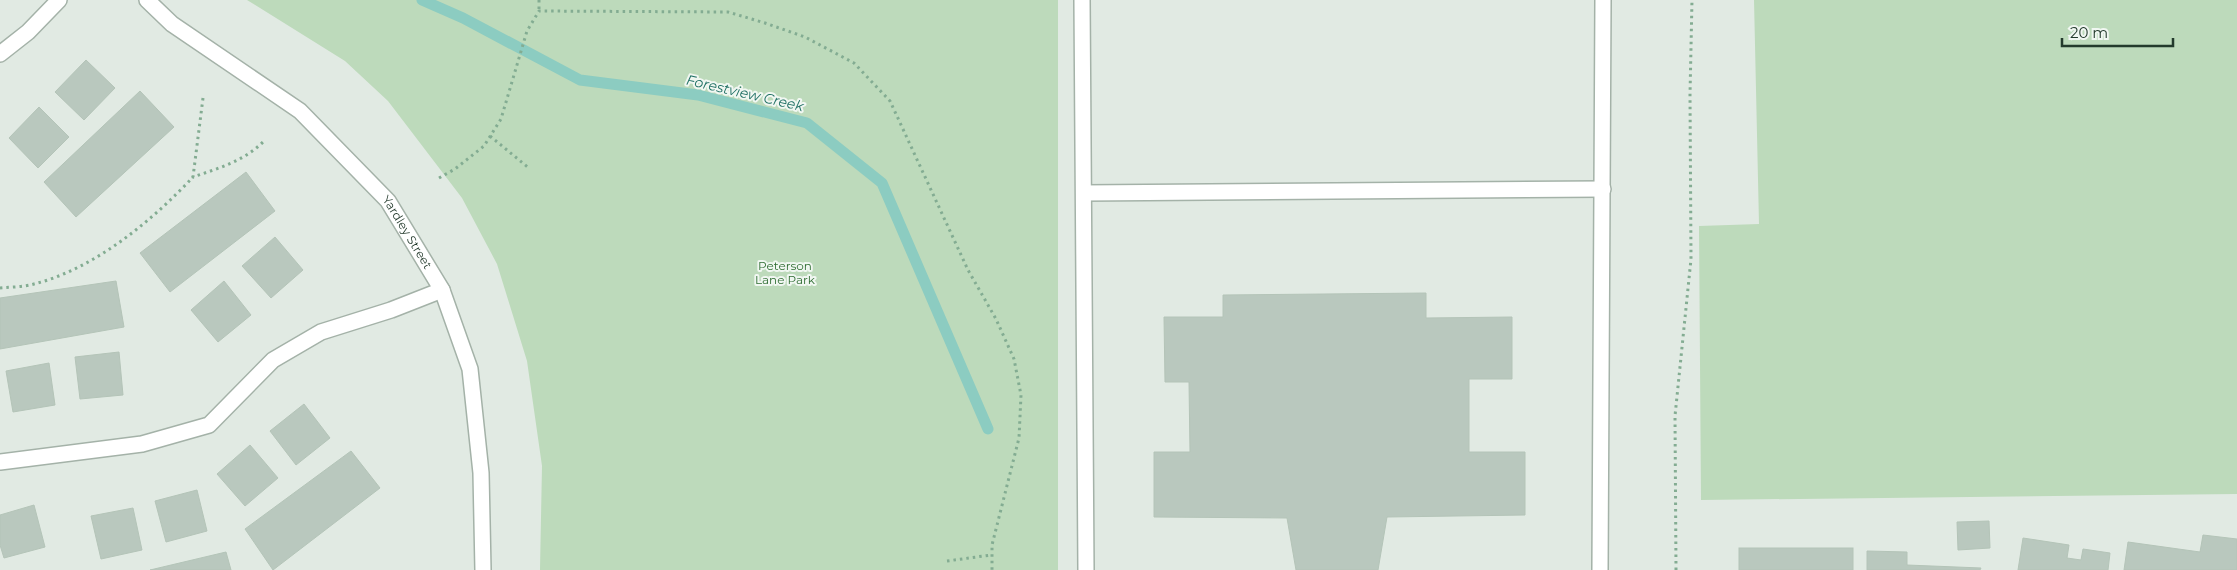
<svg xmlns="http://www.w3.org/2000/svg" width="2237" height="570" viewBox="0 0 2237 570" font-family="Montserrat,sans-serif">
	<rect width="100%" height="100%" fill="#e1eae3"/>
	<g fill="#bddabb">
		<polygon points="247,0 1058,0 1058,570 540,570 542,466 527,361 497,264 462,198 388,101 345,61"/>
		<polygon points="1754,0 2237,0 2237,494 1701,500 1699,226 1759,224"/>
	</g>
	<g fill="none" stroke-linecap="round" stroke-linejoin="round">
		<polyline stroke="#8cccc1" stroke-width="11" points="422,0 463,18 580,80 698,95 807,123 882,183 988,429"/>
	</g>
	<g fill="#b9c8be" stroke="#b4c4b8">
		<polygon points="86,60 115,88 84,120 55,92"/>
		<polygon points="140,91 174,127 76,217 44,182"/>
		<polygon points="39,107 69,137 38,168 9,138"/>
		<polygon points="246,172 275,211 170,292 140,253"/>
		<polygon points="275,237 303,270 271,298 242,266"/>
		<polygon points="116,281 124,327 0,349 0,298"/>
		<polygon points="224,281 251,315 218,342 191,310"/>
		<polygon points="1426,293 1426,318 1512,317 1512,379 1469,379 1469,452 1525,452 1525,515 1387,517 1378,570 1296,570 1287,518 1154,517 1154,452 1190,452 1189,382 1165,382 1164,317 1223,317 1223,295"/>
		<polygon points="119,352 123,395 80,399 75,357"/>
		<polygon points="49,363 55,405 13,412 6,371"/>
		<polygon points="304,404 330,438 296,465 270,431"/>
		<polygon points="250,445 278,478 245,506 217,474"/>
		<polygon points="351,451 380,488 273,570 245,529"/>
		<polygon points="197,490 207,531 166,542 155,501"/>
		<polygon points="34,505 45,547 4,558 0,545 0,515"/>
		<polygon points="133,508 142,550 101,559 91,516"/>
		<polygon points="1989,521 1990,548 1958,550 1957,522"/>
		<polygon points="2203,535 2237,539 2237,570 2124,570 2128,542 2200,552"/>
		<polygon points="2023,538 2069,545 2067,558 2081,560 2083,549 2110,553 2108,570 2018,570"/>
		<rect x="1739" y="548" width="114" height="22"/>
		<polygon points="1867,551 1907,552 1907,565 1981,568 1980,570 1867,570"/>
		<polygon points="226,552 231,570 150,570"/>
	</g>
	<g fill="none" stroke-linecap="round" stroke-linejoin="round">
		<g stroke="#a4b2a8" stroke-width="18">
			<g id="lane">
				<polyline points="1082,0 1086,570"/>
				<polyline points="0,54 28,32 59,0"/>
				<polyline points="1084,193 1603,189"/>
				<polyline points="0,462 142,444 209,425 273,360 321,332 391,310 442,290"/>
				<polyline points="1600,570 1603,0"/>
			</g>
		</g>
		<g stroke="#a4b2a8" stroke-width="18">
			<g id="street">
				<path id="s1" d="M147 0 172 24 300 111 388 201 442 290 470 369 481 473 483 570"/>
			</g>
		</g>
		<g stroke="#83ac92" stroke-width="3" stroke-dasharray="2.5 4" stroke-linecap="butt">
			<polyline points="539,0 539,11"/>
			<path d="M203 98 193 177C219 168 245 161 265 140"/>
			<polyline points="490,136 530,169"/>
			<polyline points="439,178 455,169 484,146 501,119 527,31 539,11 728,12 765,23 805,37 854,63 890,101 968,270 996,319 1014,359 1021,395 1019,438 992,545 992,570"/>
			<path d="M0 288C11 287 24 287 34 284 94 269 152 221 193 177"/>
			<polyline points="947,561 991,555"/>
			<polyline points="1676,570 1675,416 1691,259 1690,95 1692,0"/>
		</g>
		<use href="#lane" stroke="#fff" stroke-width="15"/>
		<use href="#street" stroke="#fff" stroke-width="15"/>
	</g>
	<g text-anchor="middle" stroke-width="4" stroke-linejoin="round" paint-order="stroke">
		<g font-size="12" fill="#233a2c" stroke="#f1f7f2">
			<text dy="4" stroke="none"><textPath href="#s1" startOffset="352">Yardley Street</textPath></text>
		</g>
		<g font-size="12" fill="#306e33" stroke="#f1f7f2">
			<text x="785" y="270">Peterson<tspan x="785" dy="14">Lane Park</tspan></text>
		</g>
		<g font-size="14" font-style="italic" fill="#217165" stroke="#f1f7f2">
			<text transform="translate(745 93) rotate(13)" y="5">Forestview Creek</text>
		</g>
	</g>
	<path d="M2062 38v8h111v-8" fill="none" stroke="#233a2c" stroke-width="2.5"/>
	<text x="2070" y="38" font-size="15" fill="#233a2c" stroke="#f1f7f2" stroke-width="4" paint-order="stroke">20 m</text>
</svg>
